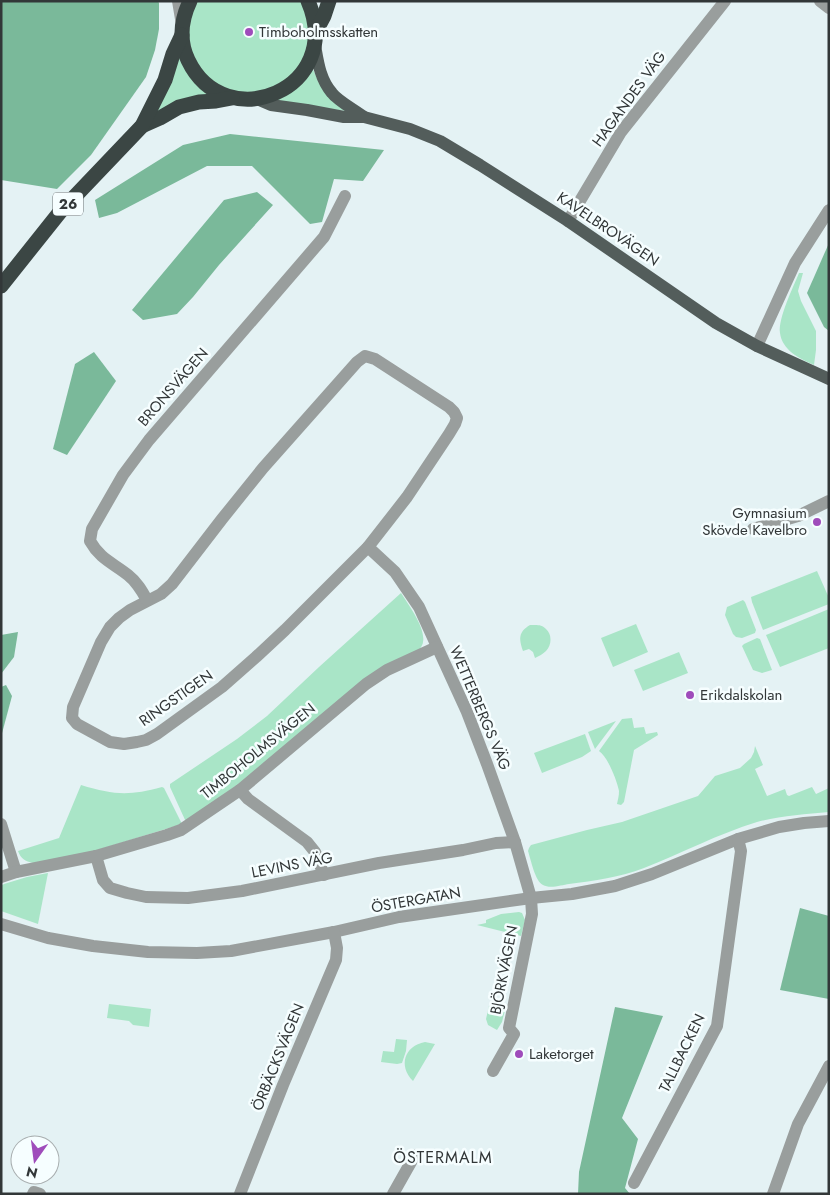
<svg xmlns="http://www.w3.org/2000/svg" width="830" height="1195" viewBox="0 0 830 1195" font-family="Jost,sans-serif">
	<rect width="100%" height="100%" fill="#e4f2f4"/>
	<g fill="#a9e5c7">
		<path d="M196 1H301C304 9 309 18 310 27 311 37 308 48 304 56 283 106 215 105 193 56 189 48 186 36 187 27 189 18 193 9 196 1Z"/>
		<polygon points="179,53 218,97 157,112"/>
		<polygon points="312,67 319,83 346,111 271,101"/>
		<path d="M799 273H803L798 291 801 301 816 331V350L814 365C800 359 782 350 780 333 778 318 793 288 799 273Z"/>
		<polygon points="817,571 829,598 829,604 763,630 752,602 751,597"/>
		<path d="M401 593C408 604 426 628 423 642 423 644 421 647 420 649L261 768 186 822 170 787V784L237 739 267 716 319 667Z"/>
		<polygon points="743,600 745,602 756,630 755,633 742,638 736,637 733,634 725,615 727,607"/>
		<polygon points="829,609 829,648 780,667 766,635"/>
		<polygon points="636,624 648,652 613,667 601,638"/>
		<path d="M530 625C536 625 542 624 546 629 552 634 552 645 546 651 543 654 539 656 535 658L533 652 529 649 523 651C519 639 518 632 530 625Z"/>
		<polygon points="757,638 760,639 772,670 762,673 753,670 742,646 744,644"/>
		<polygon points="679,652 688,673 643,691 634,670"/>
		<path d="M632 718 634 728 644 727 646 734 657 732 658 735 634 750 624 802 621 805 617 804C618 799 619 796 619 791 617 781 608 757 599 751L622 719Z"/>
		<polygon points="616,721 595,749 588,732"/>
		<polygon points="585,734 591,751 582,757 542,773 534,753"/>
		<path d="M755 746 763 765 755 769 767 796 785 789 787 795 789 796 812 787 816 794 829 788V812C805 814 780 816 757 822 718 834 682 853 644 868 620 877 594 881 569 884 562 885 550 889 543 885 535 881 531 860 528 851L529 848 531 845 587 830 622 822 698 796 715 776 740 768 751 758 754 752Z"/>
		<path d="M81 785C114 795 129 796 162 787L164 788 182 824 78 856 33 863C25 861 21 859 18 851L59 838Z"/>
		<polygon points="48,873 38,924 1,911 1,886 4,884 27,877"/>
		<polygon points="519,912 522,913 525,920 521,936 477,925 486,923 486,920 501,914"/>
		<polygon points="109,1004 151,1009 149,1027 133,1025 129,1021 107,1018"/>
		<polygon points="489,1006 505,1010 502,1022 497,1030 488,1025 486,1019"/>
		<polygon points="396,1039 407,1040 406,1051 402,1063 397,1064 381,1062 383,1051 394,1052"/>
		<path d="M425 1042 435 1044 413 1081C398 1066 404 1046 425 1042Z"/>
	</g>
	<g fill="#7ab99a">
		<polygon points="1,1 158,1 159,3 159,29 155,50 146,77 91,155 57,189 1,180"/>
		<polygon points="230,134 384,150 363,181 334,179 322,222 310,224 252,166 207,166 117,213 99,218 95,200 183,145"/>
		<polygon points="257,192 273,205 219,265 193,297 177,314 143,320 132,310 224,200"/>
		<polygon points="829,243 829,331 824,327 807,293"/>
		<polygon points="94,352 116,381 67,455 53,449 75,364"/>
		<polygon points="18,632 14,657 1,674 1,635"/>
		<polygon points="6,685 12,696 1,737 1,687"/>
		<polygon points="800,908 829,916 829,999 780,990"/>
		<polygon points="615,1007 663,1016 622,1118 638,1139 625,1188 630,1194 578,1194 579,1172"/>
	</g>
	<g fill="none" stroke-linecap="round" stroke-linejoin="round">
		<g stroke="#999e9d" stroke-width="12">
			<polyline points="178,1 182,25"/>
			<polyline points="820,1 829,8"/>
			<polyline points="568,221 621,132 725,1"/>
			<polyline points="757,346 795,263 829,210"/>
			<polygon points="365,356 375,359 449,407 454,412 457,418 455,424 449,434 407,497 368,547 285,630 256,657 222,687 157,734 146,740 137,742 124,744 110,742 77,724 72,718 73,707 101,642 110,627 119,618 130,610 161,594 172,584 222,519 263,468 357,362"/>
			<polyline points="753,529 798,516 829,501"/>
			<polyline points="368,547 395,572 419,607 467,712 487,764 515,842 531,898 532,914 509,1028 514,1034 493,1071"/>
			<path d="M147 600C142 591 137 582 128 575 113 563 100 559 90 541L92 529 123 475 149 440 324 237 345 196"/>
			<polyline points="240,790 248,799 307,842 315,852 324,875"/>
			<polyline points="1,824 16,872"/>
			<polyline points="96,856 103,880 110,888 127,893 146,897 188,898 242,891 379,863 463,850 496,843 515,842"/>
			<polyline points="1,877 16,872 96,856 167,835 181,830 240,790 366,684 387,670 437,647"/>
			<polyline points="1,924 48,938 93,946 148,952 197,953 231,951 334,932 399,917 531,898 572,894 615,886 652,874 738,839 779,827 804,823 829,821"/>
			<polyline points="634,1183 717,1026 741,851 738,839"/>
			<polyline points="33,1194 34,1192 40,1194"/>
			<polyline points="240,1194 283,1085 336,960 337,948 334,932"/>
			<polyline points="393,1194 415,1155"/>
			<polyline points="773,1194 798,1124 829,1066"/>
		</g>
		<g stroke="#535d5b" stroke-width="12">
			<path d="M315 45C318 62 320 79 332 93 338 101 355 110 364 117"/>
			<polyline points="257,99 271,105 307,110 344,117 364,117 410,129 440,141 480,165 568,221 716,323 757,346 829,379"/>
		</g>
		<g stroke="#3b4644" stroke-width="15">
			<path d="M190 1C181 20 179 41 188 60 225 138 346 89 308 1"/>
			<polyline points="316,31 324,16 329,1"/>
			<polyline points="142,126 160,118 179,107 199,102 216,101 232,98"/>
			<polyline points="1,286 60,212 142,126 165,80 173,54 182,35"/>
		</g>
	</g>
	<g fill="#9f4cbb" stroke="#f6feff" stroke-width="2">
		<circle cx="249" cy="32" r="5"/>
		<circle cx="817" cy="522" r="5"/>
		<circle cx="690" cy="695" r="5"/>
		<circle cx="519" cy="1054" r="5"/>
	</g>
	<g text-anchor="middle" stroke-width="5" stroke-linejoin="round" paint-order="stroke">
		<rect fill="#f6feff" stroke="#6d7374" stroke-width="1" x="53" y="192.5" width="30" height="23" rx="4"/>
		<g font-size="14" font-weight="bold" fill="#323738">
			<text x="68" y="209">26</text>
		</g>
		<g font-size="15" fill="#323738" stroke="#f6feff" text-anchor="start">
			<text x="259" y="37">Timboholmsskatten</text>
			<text x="807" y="518" text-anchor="end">Gymnasium<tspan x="807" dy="17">Skövde Kavelbro</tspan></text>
			<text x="700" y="700">Erikdalskolan</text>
			<text x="529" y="1059">Laketorget</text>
		</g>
		<g font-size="15" fill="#323738" stroke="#f6feff">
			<text transform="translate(629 99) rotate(-54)" y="5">HAGANDES VÄG</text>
			<text transform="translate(608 229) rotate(34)" y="5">KAVELBROVÄGEN</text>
			<text transform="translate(173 387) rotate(-49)" y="5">BRONSVÄGEN</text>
			<text transform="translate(176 698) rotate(-35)" y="5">RINGSTIGEN</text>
			<text transform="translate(480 708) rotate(67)" y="5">WETTERBERGS VÄG</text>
			<text transform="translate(258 751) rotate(-39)" y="5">TIMBOHOLMSVÄGEN</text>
			<text transform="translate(292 865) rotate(-11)" y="5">LEVINS VÄG</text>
			<text transform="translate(416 900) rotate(-10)" y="5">ÖSTERGATAN</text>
			<text transform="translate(504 970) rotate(-79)" y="5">BJÖRKVÄGEN</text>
			<text transform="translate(682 1053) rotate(-64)" y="5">TALLBACKEN</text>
			<text transform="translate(278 1057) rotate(-68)" y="5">ÖRBÄCKSVÄGEN</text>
		</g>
		<g font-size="16" letter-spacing="1" fill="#323738" stroke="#f6feff">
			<text x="443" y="1163">ÖSTERMALM</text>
		</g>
	</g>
	<rect width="830" height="1195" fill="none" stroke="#323738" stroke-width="5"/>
	<g transform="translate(35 1160) rotate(194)"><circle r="24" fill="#f6feff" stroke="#a8aeaf"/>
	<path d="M0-4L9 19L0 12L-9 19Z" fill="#9f4cbb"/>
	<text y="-8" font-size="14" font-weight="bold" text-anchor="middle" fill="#323738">N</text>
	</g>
</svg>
